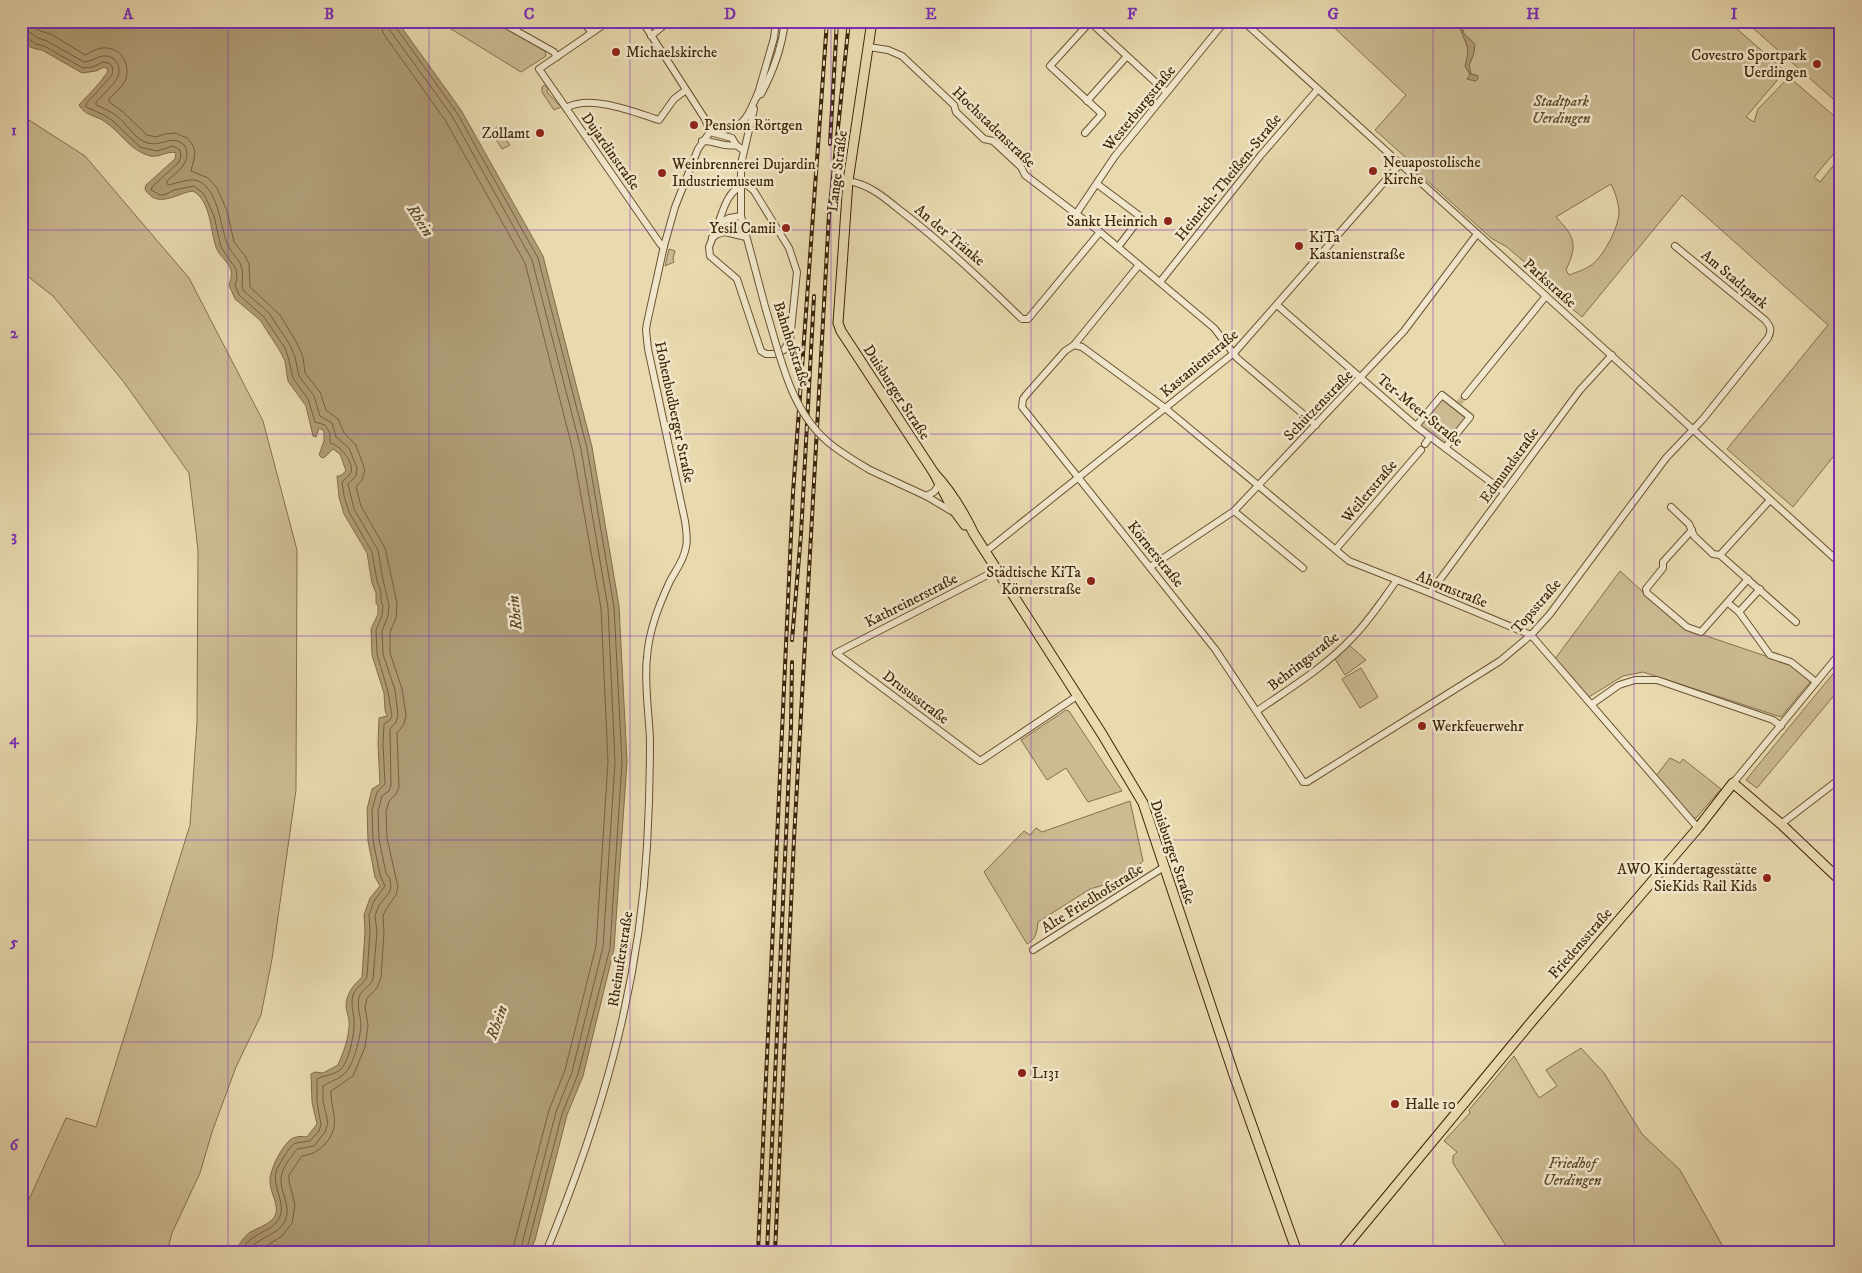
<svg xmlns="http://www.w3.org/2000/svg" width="1862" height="1273" viewBox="0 0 1862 1273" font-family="'IM FELL DW Pica',serif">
	<rect width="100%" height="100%" fill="#e8d9af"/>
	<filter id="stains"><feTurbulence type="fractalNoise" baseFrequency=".004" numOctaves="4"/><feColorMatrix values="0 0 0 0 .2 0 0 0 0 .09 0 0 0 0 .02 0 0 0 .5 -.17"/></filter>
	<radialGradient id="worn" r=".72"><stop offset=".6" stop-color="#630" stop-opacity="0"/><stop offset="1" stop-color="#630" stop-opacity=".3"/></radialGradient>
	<g fill="#cbba92" stroke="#84704c" fill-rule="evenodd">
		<polygon points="438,21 497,21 545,51 546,56 521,72"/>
		<path d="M1327 21H1458L1468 49V56L1465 66 1470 75 1467 79 1475 81 1476 75 1471 74 1469 65 1473 56V42L1464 34 1460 21H1728L1785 71 1746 117 1754 122 1758 109 1789 77 1841 122V145L1814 177 1820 182 1841 156V447L1793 507 1727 449 1828 325 1682 195 1582 317 1538 280 1530 267 1507 247 1491 238 1412 167 1414 165 1375 130 1406 95ZM1611 184C1615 192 1618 201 1619 210 1620 225 1605 253 1594 263 1587 269 1577 272 1569 275L1566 270C1578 244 1575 237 1556 217Z"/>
		<polygon points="1745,21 1841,21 1841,106"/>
		<polygon points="544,85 548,88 547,92 561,107 554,110 542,92 542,87"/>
		<polygon points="21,115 85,156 189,278 263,421 297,550 296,790 272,959 261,1015 236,1067 212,1132 200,1173 172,1233 167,1252 21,1252 21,1217 66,1118 96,1127 190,825 197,722 198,550 189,473 123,381 53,296 21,271"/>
		<polygon points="497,127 510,145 502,149 491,132"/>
		<polygon points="669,249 675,251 673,258 674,262 665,266"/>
		<polygon points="1442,398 1466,418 1445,445 1420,425"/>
		<polygon points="1620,571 1683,628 1789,664 1811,681 1781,717 1643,672 1623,676 1589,697 1555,659"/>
		<polygon points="1349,645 1366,660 1345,675 1335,659"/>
		<polygon points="1841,664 1841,687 1757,788 1746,780"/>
		<polygon points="1361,668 1378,697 1360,708 1342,679"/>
		<polygon points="1066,710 1069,711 1122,791 1088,802 1066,768 1047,780 1021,740"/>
		<polygon points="1670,758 1680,763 1683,759 1721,789 1696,818 1692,818 1656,776"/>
		<path d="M1130 801 1143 861 1115 889 1104 885 1090 889 1038 922C1037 932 1036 939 1027 944L984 872 1024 831 1030 835 1036 828 1042 832Z"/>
		<polygon points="1581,1048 1604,1073 1642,1134 1680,1170 1726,1252 1510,1252 1453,1163 1453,1156 1457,1152 1444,1141 1470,1113 1469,1110 1514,1056 1539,1098 1557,1086 1546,1070"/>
	</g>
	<g fill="#ae9c76" stroke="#816c49">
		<path d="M21 21H397L461 110 543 256 592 447 619 606 627 762 614 949 583 1076 567 1115 535 1240 530 1252H235C239 1245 242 1239 249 1233 256 1228 270 1225 275 1216 280 1205 270 1193 270 1182 269 1171 281 1148 289 1141 294 1136 301 1136 307 1137L317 1124 312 1102 311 1074 315 1072 323 1073 338 1065C343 1053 348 1041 349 1027 350 1020 347 1014 346 1007 346 993 353 986 362 977L365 931 364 915 370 898 380 886 375 877 368 841 367 809 372 789 380 784 378 744 379 718 387 716 385 710 384 693 372 655 371 629 378 614V606L376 603V593L372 583 367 553 344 514 339 497 337 476H340L346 471 340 454 333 449 325 457 322 458 319 455 324 441V431L319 428 316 437 313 436 306 406 288 381 285 361 280 351 260 320 235 299 229 285C231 280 232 275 231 270 228 261 219 256 216 247 210 230 211 201 193 191 177 193 157 210 145 189L146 185 175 159 176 153C167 150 160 158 150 156 129 150 122 133 104 121 95 115 85 116 79 105 86 97 107 77 108 69L104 67 96 71 82 73 42 50C21 47 21 39 21 21Z"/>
		<path d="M1458 21H1460L1464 34 1475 44 1474 53 1469 65 1471 74 1478 76V79L1476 81 1467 79 1470 74 1465 66C1472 42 1463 43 1458 21Z"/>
	</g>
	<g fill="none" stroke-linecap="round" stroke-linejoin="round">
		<g stroke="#76603e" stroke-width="1">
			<polyline points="380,21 383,33 445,120 525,263 573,451 601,608 608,762 596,946 565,1070 549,1110 512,1252"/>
			<polyline points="387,21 389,29 452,116 532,260 581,449 608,608 615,762 603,947 572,1072 556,1112 520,1252"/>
			<polyline points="394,21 395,26 457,113 538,258 587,448 614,607 622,762 610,948 578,1074 562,1114 526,1252"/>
			<path d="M21 23 29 24 40 31 51 34 85 55C92 52 98 47 107 48 123 49 131 67 125 81 121 88 115 93 109 99V102L122 111 147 135 156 137 165 134 175 133 187 138 192 144 195 151 194 159 191 171 208 178 217 188 227 211 234 242 245 256 249 264 250 287 280 315 297 343 303 357 305 373 320 392 326 410 338 419 344 433 356 445 365 470 362 480 356 487 361 506 385 548 397 603 396 618 390 632V653L402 689 406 715 404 724 397 733 399 787 396 794 389 801 386 812 387 838 398 887 396 895 386 909 383 916 384 932 381 978 377 988 367 998 365 1007 368 1025 365 1047 353 1076 331 1091C331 1113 342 1125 325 1144 317 1152 313 1154 302 1156L289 1175V1181L295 1205 292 1223 282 1236 257 1252"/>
			<path d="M21 31H28L38 38 47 41 84 62C95 61 101 52 113 58 130 75 107 89 96 102V105C103 108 110 111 117 116 126 123 134 138 145 142 162 149 171 132 185 146 192 162 178 171 167 181V184L169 185C176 183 189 179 195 180 218 185 220 226 227 243 230 253 240 258 242 269 244 277 240 284 244 291L269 313 290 345 295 357 299 376 314 396 320 416 332 423 336 437 349 448 357 468 356 476 348 484 354 509 378 550 383 580 389 605 388 616 382 631 383 654 395 690 398 715 396 722 390 729 391 785 389 791 382 796 378 811 379 839 386 873 390 879 391 887 389 893 379 905 375 916 377 932 373 979C371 986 362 989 359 997 357 1006 360 1014 361 1024 361 1036 353 1068 343 1075 337 1080 329 1082 323 1086V1101L328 1123 325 1132 314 1146 297 1149C292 1156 284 1165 282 1173 277 1188 291 1203 286 1219 280 1236 256 1236 248 1252"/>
			<path d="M21 37H26L36 44 44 46 83 68 93 67 103 62 109 63 113 68 112 75 86 104V107L104 115 113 121 140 147 157 151 173 146 180 150 181 156 179 162 152 187 151 190 160 195H164L174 190 194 186 204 194 214 216 221 247 236 269 237 279 235 285 239 295 264 317 285 348 289 360 293 378 308 399 315 422 325 425 330 433V443C340 445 354 462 351 472 350 476 344 479 342 482L344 496 349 512 372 552 377 581 381 592V601L383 606 382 616 376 630 377 654 388 692 392 716 390 720 384 724 383 744 385 784 377 792 372 810 373 840 380 875 385 886 374 901 369 915 370 931 367 977C363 984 356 987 353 995 350 1006 355 1015 354 1026 354 1036 348 1063 341 1069 333 1076 323 1075 317 1079V1102L321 1125 319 1131 310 1141C290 1144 295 1141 283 1158 281 1163 277 1167 276 1172 272 1188 288 1205 278 1220 270 1233 251 1232 240 1252"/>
		</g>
		<polyline stroke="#c6b58d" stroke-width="6" stroke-dasharray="6 3" stroke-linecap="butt" points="1459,403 1465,396"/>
		<g stroke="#685230" stroke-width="8">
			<g id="minor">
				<polyline points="499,21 554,52 557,57"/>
				<polyline points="581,21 592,32"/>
				<polyline points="609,21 539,69 661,245 664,246"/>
				<polyline points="642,21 705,119 710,132 732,138 736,145 743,150"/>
				<polyline points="1089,21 1164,90"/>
				<polyline points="1243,21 1841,564"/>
				<polyline points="651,36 669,21"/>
				<polyline points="869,47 888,50 902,56 954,105 956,112 984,139 993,141 1021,167 1025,175 1100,232 1214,328 1237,358 1316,425"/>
				<path d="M761 94C773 72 782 47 785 21"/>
				<polyline points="757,97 774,38 776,21"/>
				<polyline points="1087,101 1127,56"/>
				<path d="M566 108C591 94 634 112 659 120L674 99 686 90"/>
				<polyline points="754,109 741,164 741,216 766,310"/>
				<polyline points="1085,133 1102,114 1050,66 1090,22"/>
				<path d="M702 141C714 140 724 148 736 145"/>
				<polyline points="740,179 754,191 789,248 797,272 790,340 784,350 774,354 766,354 761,351 737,279 710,256 709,247 718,224 729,218 741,216"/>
				<path d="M848 181C869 184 885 198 901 211 944 244 983 281 1022 319H1028L1100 232"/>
				<polyline points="1097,184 1141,217 1118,247"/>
				<polyline points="1076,214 1115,156 1225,21"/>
				<path d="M718 224C723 211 727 193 740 187"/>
				<polyline points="718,234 725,232 746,237"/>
				<polyline points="712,238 729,225 742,223"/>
				<path d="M1675 246 1765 320C1771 327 1772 330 1768 338L1703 419 1666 458 1550 614 1531 635 1500 661 1307 782H1303L1302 780 1215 649 1022 407 1023 399 1026 395 1065 351 1074 345 1082 347 1165 408 1349 561 1430 593 1531 635 1698 828"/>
				<polyline points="1160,282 1261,155 1318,89"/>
				<polyline points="1277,305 1416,426 1504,492"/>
				<polyline points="1074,345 1139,265"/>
				<polyline points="1465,396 1546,296"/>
				<polyline points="1416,426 1442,395 1470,417 1445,448"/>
				<polyline points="1425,444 1430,437"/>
				<polyline points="870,470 926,496 953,512"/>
				<polyline points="926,496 934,492 940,483"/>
				<polyline points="1770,500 1720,555 1796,622"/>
				<polyline points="1671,507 1689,524 1694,536 1713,554 1720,555"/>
				<polyline points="1234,511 1303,568"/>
				<polyline points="1692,530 1663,562 1663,568 1646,589 1647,593 1687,627 1701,632 1748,579"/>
				<polyline points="1336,549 1421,450"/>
				<polyline points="985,552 1234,353 1400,164"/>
				<polyline points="1150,567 1234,511 1404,331 1477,234"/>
				<polyline points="997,570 836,653 980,761 1077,696"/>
				<polyline points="1430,593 1580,390 1612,355"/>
				<polyline points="1728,603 1739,612 1770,655 1791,662 1816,682"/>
				<polyline points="1739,612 1760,589"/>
				<polyline points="1592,704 1619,685 1635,680 1657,680 1773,720 1781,726"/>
				<path d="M1257 711C1290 688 1325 667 1352 638 1369 621 1383 599 1397 580"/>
				<polyline points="1733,783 1841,652"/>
				<polyline points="1781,824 1841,778"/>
				<polyline points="1834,874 1841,869"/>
				<polyline points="1033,950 1164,867"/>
				<path d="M546 1252C601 1119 639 990 647 846 649 811 650 775 650 740 649 713 644 684 647 657 649 630 659 605 670 581 676 570 684 560 686 547 688 538 686 529 685 521L648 349 646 330 647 323 664 246 675 207 698 149 710 132C745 128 745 122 758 93"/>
			</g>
		</g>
		<g stroke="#3d2506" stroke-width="11">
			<g id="major">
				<polyline points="872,21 848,181 838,323 841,331 934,473 951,506 965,525"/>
				<path d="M934 473C951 491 963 511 974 534L1102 734 1143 803 1234 1075 1297 1252"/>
				<polyline points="1341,1252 1533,1020 1698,828 1733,783 1781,824 1841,881"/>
			</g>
		</g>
		<use href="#minor" stroke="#f0e6cb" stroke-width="6"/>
		<use href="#major" stroke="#e8d9af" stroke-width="9"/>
		<g stroke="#3d2506" stroke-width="4">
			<g id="rail">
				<polyline points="830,144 837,21"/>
				<polyline points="792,640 801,534 814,296"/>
				<polyline points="758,1252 793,493 827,21"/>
				<polyline points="767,1252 791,727 792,662"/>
				<polyline points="775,1252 794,839 821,357 829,215 849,21"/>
			</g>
		</g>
		<use href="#rail" stroke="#f0e6cb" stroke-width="2" stroke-dasharray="5.5" stroke-linecap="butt"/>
		<g stroke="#685230" stroke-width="8" stroke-linecap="butt">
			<path id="minor-bridge" d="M766 310C780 355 790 410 828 442 841 453 855 461 870 470"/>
		</g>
		<use href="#minor-bridge" stroke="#f0e6cb" stroke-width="6"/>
	</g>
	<path fill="none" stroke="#7b2cbf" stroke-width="1" stroke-opacity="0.55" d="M228 21V1252M429 21V1252M630 21V1252M831 21V1252M1031 21V1252M1232 21V1252M1433 21V1252M1634 21V1252M21 230H1841M21 434H1841M21 636H1841M21 840H1841M21 1042H1841"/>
	<g fill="#8f2418" stroke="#f0e6cb" stroke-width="2">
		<circle cx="616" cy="52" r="5"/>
		<circle cx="1817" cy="64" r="5"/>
		<circle cx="694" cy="125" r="5"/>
		<circle cx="540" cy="133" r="5"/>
		<circle cx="1373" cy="171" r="5"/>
		<circle cx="662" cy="173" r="5"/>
		<circle cx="1168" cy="221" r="5"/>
		<circle cx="786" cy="228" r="5"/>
		<circle cx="1299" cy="246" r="5"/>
		<circle cx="1091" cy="581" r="5"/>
		<circle cx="1422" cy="726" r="5"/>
		<circle cx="1767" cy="878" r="5"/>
		<circle cx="1022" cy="1073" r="5"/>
		<circle cx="1395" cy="1104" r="5"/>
	</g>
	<g text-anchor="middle" stroke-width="5" stroke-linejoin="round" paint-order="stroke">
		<g font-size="15" fill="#3d2506" stroke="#f0e6cb" text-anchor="start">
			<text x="626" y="57">Michaelskirche</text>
			<text x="1807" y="60" text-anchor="end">Covestro Sportpark<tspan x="1807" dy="17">Uerdingen</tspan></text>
			<text x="704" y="130">Pension Rörtgen</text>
			<text x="530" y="138" text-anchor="end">Zollamt</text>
			<text x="1383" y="167">Neuapostolische<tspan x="1383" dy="17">Kirche</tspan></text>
			<text x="672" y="169">Weinbrennerei Dujardin<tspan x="672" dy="17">Industriemuseum</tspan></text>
			<text x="1158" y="226" text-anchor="end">Sankt Heinrich</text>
			<text x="776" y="233" text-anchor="end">Yesil Camii</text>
			<text x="1309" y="242">KiTa<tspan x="1309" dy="17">Kastanienstraße</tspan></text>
			<text x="1081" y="577" text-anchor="end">Städtische KiTa<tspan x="1081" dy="17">Körnerstraße</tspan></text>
			<text x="1432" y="731">Werkfeuerwehr</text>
			<text x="1757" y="874" text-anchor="end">AWO Kindertagesstätte<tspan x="1757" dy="17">SieKids Rail Kids</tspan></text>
			<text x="1032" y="1078">L131</text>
			<text x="1405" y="1109">Halle 10</text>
		</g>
		<g font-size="15" font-style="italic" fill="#604a29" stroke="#f0e6cb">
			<text x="1561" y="106">Stadtpark<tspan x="1561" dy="17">Uerdingen</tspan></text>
			<text x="1572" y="1168">Friedhof<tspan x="1572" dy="17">Uerdingen</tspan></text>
		</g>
		<g font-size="15" fill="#3d2506" stroke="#f0e6cb">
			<text transform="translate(1139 108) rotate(-51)" y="5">Westerburgstraße</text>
			<text transform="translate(994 127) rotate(44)" y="5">Hochstadenstraße</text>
			<text transform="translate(611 151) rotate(55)" y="5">Dujardinstraße</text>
			<text transform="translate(837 171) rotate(-83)" y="5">Lange Straße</text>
			<text transform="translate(1228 177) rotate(-51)" y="5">Heinrich-Theißen-Straße</text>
			<text transform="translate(950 235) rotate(40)" y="5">An der Tränke</text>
			<text transform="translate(1735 279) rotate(40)" y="5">Am Stadtpark</text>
			<text transform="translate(1550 283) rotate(42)" y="5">Parkstraße</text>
			<text transform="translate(792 344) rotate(72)" y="5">Bahnhofstraße</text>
			<text transform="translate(1199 363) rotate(-40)" y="5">Kastanienstraße</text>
			<text transform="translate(897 392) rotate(57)" y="5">Duisburger Straße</text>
			<text transform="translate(1318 405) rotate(-46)" y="5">Schützenstraße</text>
			<text transform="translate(1420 410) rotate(39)" y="5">Ter-Meer-Straße</text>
			<text transform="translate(675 412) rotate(78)" y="5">Hohenbudberger Straße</text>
			<text transform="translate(1509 465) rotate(-54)" y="5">Edmundstraße</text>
			<text transform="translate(1369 491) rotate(-50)" y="5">Weilerstraße</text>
			<text transform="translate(1156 554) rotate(51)" y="5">Körnerstraße</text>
			<text transform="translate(1452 589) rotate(22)" y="5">Ahornstraße</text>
			<text transform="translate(911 600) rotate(-27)" y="5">Kathreinerstraße</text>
			<text transform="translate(1536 606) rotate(-49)" y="5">Topsstraße</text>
			<text transform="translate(1303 661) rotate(-38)" y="5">Behringstraße</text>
			<text transform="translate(916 697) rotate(37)" y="5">Drususstraße</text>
			<text transform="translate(1173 852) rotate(71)" y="5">Duisburger Straße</text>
			<text transform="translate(1092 898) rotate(-32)" y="5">Alte Friedhofstraße</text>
			<text transform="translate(1580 943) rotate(-49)" y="5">Friedensstraße</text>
			<text transform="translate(620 959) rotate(-81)" y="5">Rheinuferstraße</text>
		</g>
		<g font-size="16" font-style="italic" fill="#5f4928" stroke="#f0e6cb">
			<text transform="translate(421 220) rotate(57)" y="6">Rhein</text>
			<text transform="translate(514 613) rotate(-96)" y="6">Rhein</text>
			<text transform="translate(496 1022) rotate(-70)" y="6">Rhein</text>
		</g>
	</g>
	<rect width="1862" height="1273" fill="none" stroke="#e8d9af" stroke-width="55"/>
	<rect x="28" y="28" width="1806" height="1218" fill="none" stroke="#7b2cbf" stroke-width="2"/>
	<g font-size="16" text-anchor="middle" font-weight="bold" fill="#7b2cbf">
		<text x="128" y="19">A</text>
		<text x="329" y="19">B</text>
		<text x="529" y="19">C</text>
		<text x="730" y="19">D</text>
		<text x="931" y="19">E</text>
		<text x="1132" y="19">F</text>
		<text x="1333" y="19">G</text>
		<text x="1533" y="19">H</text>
		<text x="1734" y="19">I</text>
		<text x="14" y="135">1</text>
		<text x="14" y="338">2</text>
		<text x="14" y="541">3</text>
		<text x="14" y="744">4</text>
		<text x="14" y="947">5</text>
		<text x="14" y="1150">6</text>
	</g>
	<rect width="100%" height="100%" filter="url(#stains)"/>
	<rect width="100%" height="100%" fill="url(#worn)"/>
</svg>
